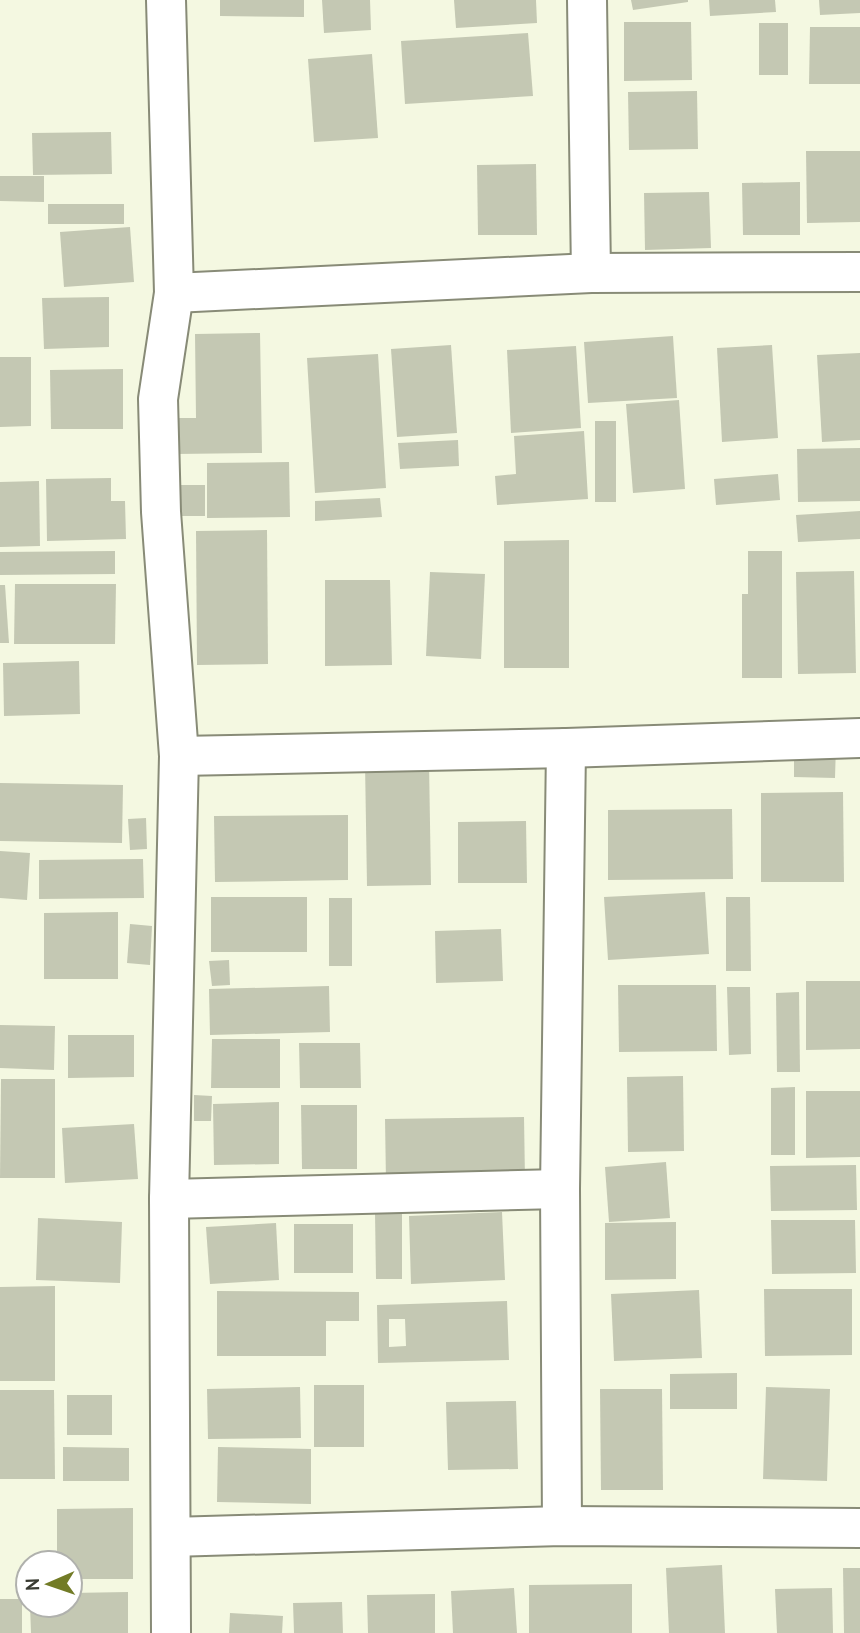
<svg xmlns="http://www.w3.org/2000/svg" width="860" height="1633" viewBox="0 0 860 1633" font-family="'PT Sans',sans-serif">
	<rect width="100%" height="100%" fill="#f4f8e1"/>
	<g fill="#c4c8b3" fill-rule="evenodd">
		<polygon points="220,0 304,0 304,17 220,16"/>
		<polygon points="322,0 370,0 371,30 324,33"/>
		<polygon points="454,0 536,0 537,23 456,28"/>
		<polygon points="631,0 688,0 688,2 633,10"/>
		<polygon points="709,0 775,0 776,12 710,16"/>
		<polygon points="819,0 860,0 860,13 820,15"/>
		<polygon points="624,22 691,22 692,80 624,81"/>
		<rect x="759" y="23" width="29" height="52"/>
		<polygon points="810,27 860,27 860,84 809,84"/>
		<polygon points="528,33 533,96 405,104 401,41"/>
		<polygon points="372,54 378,138 314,142 308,59"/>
		<polygon points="697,91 698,149 629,150 628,92"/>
		<polygon points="111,132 112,174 33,175 32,133"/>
		<polygon points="806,151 860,151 860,222 807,223"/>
		<polygon points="536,164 537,235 478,235 477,165"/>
		<polygon points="0,176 44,176 44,202 0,201"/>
		<polygon points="800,182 800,235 743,235 742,183"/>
		<polygon points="709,192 711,248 645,250 644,193"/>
		<rect x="48" y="204" width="76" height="20"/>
		<polygon points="130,227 134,282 64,287 60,232"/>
		<polygon points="109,297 109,347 44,349 42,298"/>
		<polygon points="260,333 262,453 176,454 175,418 196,418 195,334"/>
		<polygon points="673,336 677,398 588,403 584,342"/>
		<polygon points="451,345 457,433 397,437 391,349"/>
		<polygon points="772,345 778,438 722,442 717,348"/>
		<polygon points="576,346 581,428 511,433 507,350"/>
		<polygon points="860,353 860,440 822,442 817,355"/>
		<polygon points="378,354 386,488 315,493 307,358"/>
		<polygon points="0,357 31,357 31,426 0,427"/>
		<polygon points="123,369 123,429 51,429 50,370"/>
		<polygon points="679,400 685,489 633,493 626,404"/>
		<rect x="595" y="421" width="21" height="81"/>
		<polygon points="584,431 588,499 497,505 495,476 516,474 514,436"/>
		<polygon points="458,440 459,466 400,469 398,443"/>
		<polygon points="860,448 860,501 798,502 797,449"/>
		<polygon points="289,462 290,517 207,518 207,463"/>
		<polygon points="778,474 780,500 716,505 714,479"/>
		<polygon points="111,478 111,501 125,501 126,539 47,541 46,479"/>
		<polygon points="39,481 40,546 0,547 0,482"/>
		<rect x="176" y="485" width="29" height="31"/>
		<polygon points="380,498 382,517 315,521 315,501"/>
		<polygon points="860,511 860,539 798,542 796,515"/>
		<polygon points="267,530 268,664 197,665 196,531"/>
		<polygon points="569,540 569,668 504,668 504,541"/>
		<polygon points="115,551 115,574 0,575 0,552"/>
		<polygon points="748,551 782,551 782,678 742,678 742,594 748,594"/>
		<polygon points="854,571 856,673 798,674 796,572"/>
		<polygon points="430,572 485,574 481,659 426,656"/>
		<polygon points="325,580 390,580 392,665 325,666"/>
		<polygon points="15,584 116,584 115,644 14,644"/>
		<polygon points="0,585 5,585 9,643 0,643"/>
		<polygon points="79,661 80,714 4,716 3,663"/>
		<polygon points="794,745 836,745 835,778 794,777"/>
		<polygon points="429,762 431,885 367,886 365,763"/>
		<polygon points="0,783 123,785 122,843 0,841"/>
		<polygon points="843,792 844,882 761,882 761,793"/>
		<polygon points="732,809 733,879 608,880 608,810"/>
		<polygon points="348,815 348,880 215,882 214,816"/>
		<polygon points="146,818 147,849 130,850 128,819"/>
		<polygon points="526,821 527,883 458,883 458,822"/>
		<polygon points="0,851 30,853 27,900 0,898"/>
		<polygon points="143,859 144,898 39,899 39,860"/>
		<polygon points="705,892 709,954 608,960 604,897"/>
		<rect x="211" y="897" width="96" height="55"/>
		<polygon points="726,897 750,897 751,971 726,971"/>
		<rect x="329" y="898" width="23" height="68"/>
		<polygon points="118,912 118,979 44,979 44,913"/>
		<polygon points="130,924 152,926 150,965 127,963"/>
		<polygon points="501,929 503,981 436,983 435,931"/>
		<polygon points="229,960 230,985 212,986 209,961"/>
		<polygon points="806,981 860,981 860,1049 806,1050"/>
		<polygon points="618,985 716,985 717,1051 619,1052"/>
		<polygon points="329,986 330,1032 210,1035 209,989"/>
		<polygon points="727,987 750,987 751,1054 729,1055"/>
		<polygon points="799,992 800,1072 777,1072 776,993"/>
		<polygon points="0,1025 55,1026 54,1070 0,1068"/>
		<polygon points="68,1035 134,1035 134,1077 68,1078"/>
		<polygon points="212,1039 280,1039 280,1088 211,1088"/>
		<polygon points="299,1043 360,1043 361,1088 300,1088"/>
		<polygon points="683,1076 684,1151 628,1152 627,1077"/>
		<polygon points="1,1079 55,1079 55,1178 0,1178"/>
		<polygon points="795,1087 795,1155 771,1155 771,1088"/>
		<polygon points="806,1091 860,1091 860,1157 806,1158"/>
		<polygon points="194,1095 212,1096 211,1121 194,1121"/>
		<polygon points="279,1102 279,1164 214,1165 213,1104"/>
		<polygon points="301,1105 357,1105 357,1169 302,1169"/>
		<polygon points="524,1117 525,1181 386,1183 385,1119"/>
		<polygon points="134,1124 138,1179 65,1183 62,1128"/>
		<polygon points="666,1162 670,1218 609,1222 605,1167"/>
		<polygon points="856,1165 857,1210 771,1211 770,1166"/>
		<polygon points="502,1212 505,1280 411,1284 409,1216"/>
		<polygon points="375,1213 402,1213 402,1279 376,1279"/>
		<polygon points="38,1218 122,1222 120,1283 36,1280"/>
		<polygon points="771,1220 855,1220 856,1273 772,1274"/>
		<polygon points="676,1222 676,1279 605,1280 605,1223"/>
		<polygon points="276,1223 279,1280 210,1284 206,1227"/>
		<rect x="294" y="1224" width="59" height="49"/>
		<polygon points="55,1286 55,1381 0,1381 0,1287"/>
		<polygon points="764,1289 852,1289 852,1355 765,1356"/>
		<polygon points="699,1290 702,1358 614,1361 611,1294"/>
		<polygon points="217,1291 359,1292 359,1321 326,1321 326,1356 217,1356"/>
		<path d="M507 1301 509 1360 378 1363 377 1305ZM389 1319H405L406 1346 389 1347Z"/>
		<polygon points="737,1373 737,1409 670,1409 670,1374"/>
		<rect x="314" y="1385" width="50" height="62"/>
		<polygon points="300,1387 301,1438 208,1439 207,1389"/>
		<polygon points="766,1387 830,1389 827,1481 763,1479"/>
		<polygon points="600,1389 662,1389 663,1490 601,1490"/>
		<polygon points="0,1390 54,1390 55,1479 0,1479"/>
		<rect x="67" y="1395" width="45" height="40"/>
		<polygon points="516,1401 518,1469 448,1470 446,1402"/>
		<polygon points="63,1447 129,1448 129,1481 63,1481"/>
		<polygon points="218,1447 311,1449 311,1504 217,1502"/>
		<polygon points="133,1508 133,1579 70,1579 70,1563 57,1563 57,1509"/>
		<polygon points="722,1565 725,1633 669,1633 666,1568"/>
		<polygon points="843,1568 860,1568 860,1633 844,1633"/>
		<polygon points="632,1584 632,1633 529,1633 529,1585"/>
		<polygon points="514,1588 517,1633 453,1633 451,1591"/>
		<polygon points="832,1588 833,1633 777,1633 775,1589"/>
		<polygon points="128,1592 128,1633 31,1633 30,1605 70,1605 70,1593"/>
		<polygon points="435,1594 435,1633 368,1633 367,1595"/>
		<rect x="0" y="1599" width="22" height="34"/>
		<polygon points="342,1602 343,1633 294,1633 293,1603"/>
		<polygon points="230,1613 283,1616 282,1633 229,1633"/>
	</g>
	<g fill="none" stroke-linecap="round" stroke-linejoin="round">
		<g stroke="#888b77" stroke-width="42">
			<g id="minor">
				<polyline points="166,0 174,293 158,399 161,512 179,756 169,1199 171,1633"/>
				<polyline points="587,0 591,273"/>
				<polyline points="174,293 591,273 860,272"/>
				<polyline points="179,756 566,748 860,738"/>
				<polyline points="169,1199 560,1189"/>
				<polyline points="562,1526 560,1189 566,748"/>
				<polyline points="171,1537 562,1526 860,1528"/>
			</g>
		</g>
		<use href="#minor" stroke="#fff" stroke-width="38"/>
	</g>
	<g transform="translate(49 1584) rotate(268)"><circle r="33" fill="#ffffff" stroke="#b0b1ad" stroke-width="2"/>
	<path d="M0-5L12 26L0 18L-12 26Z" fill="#727b26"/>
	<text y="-10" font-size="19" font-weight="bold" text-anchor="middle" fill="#393b32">N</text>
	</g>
</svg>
